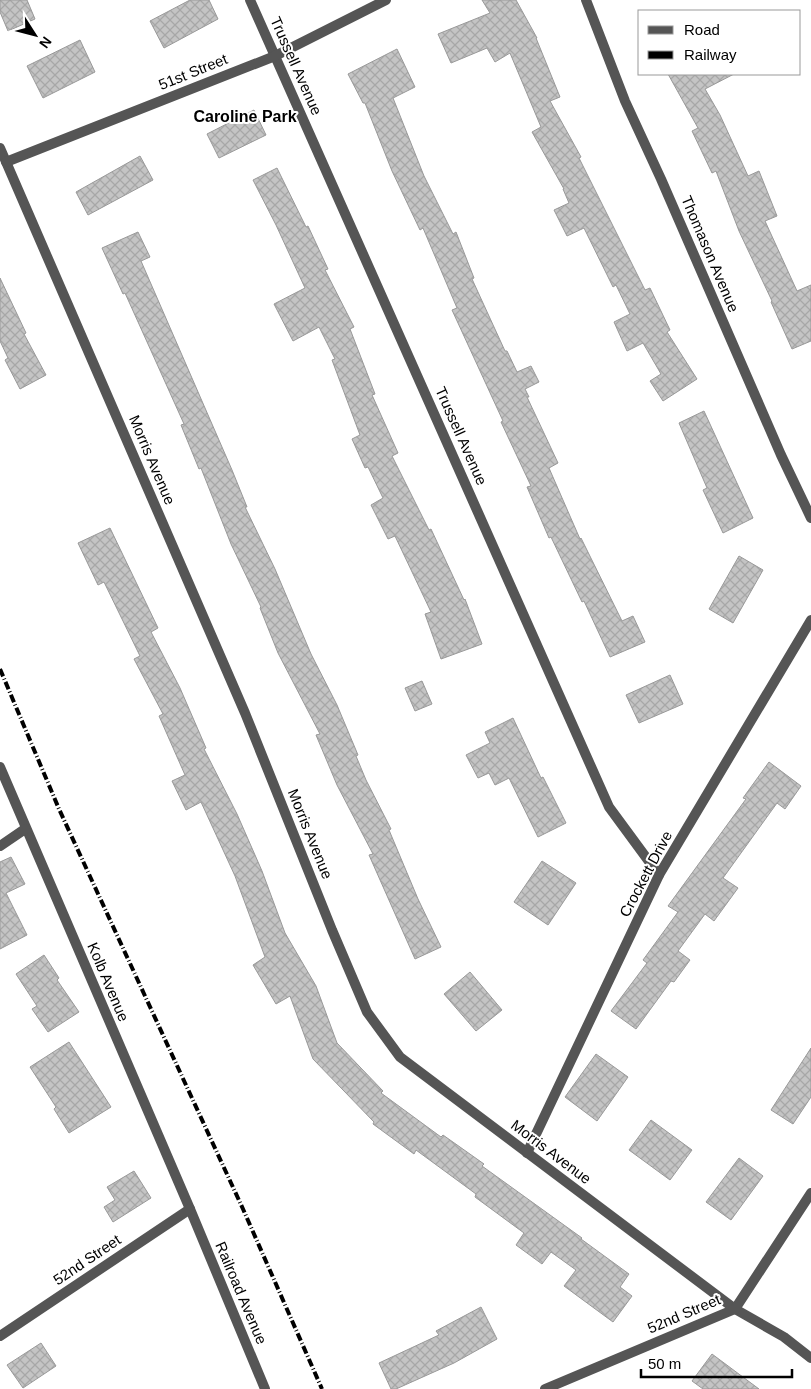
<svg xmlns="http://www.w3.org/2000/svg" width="811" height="1389" viewBox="0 0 811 1389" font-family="Arial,sans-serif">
	<defs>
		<pattern id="building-cross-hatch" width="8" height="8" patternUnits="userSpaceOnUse" patternTransform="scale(1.25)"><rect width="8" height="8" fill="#c4c4c4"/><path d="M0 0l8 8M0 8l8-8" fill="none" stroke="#a7a7a7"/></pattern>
	</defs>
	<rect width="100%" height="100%" fill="#fff"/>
	<g fill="url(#building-cross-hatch)" stroke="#999">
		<polygon points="0,0 27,0 35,19 8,31 0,12"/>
		<polygon points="190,0 209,0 218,19 164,48 150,21"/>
		<polygon points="482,0 516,0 537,38 536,38 560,97 550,101 581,157 579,158 645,290 650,288 670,330 667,332 697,379 663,401 650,381 661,374 643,343 627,351 614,322 630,314 616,285 613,287 584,228 567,236 554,210 569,203 563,189 564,189 532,132 541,127 510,53 495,62 487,48 451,63 438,34 490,13"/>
		<polygon points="80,40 95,72 43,98 27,66"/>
		<polygon points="397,49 415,87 393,98 424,176 453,234 456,232 474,278 472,279 505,351 507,351 517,372 531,366 539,382 525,389 529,397 527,397 558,463 549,468 580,539 581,538 622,621 633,616 645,642 610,657 584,601 582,602 551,537 549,538 527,487 531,486 501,422 503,421 452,310 457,308 423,228 420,230 392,171 365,103 363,103 348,74"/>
		<polygon points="668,74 734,74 705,89 720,115 748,176 759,171 777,216 765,221 797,291 811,285 811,341 792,349 771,302 772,301 739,231 716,171 712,173 692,131 698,128"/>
		<polygon points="254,110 266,135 219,158 207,134"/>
		<polygon points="140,156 153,180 88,215 76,192"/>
		<polygon points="277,168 306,227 308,226 328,269 325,270 354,327 350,329 375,394 372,395 398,453 392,456 429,530 431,529 464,600 465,599 482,644 441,659 425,614 431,612 395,536 388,539 371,505 383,498 368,467 365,468 352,439 360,435 332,360 335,359 319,327 293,341 274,304 305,288 276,225 253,180"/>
		<polygon points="138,232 150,257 141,261 232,470 247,507 245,507 275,569 311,654 337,705 358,755 356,756 366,780 391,829 389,830 418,899 441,947 415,959 369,855 373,854 337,785 316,735 320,734 278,653 260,608 261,607 231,544 201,468 199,469 181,425 184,424 125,293 123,294 102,248"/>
		<polygon points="0,278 26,333 24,334 46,375 20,389 5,360 8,358 0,341"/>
		<polygon points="704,411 753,518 723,533 703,490 707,488 679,423"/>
		<polygon points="110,528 158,628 151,632 180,688 206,748 204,749 237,814 262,871 285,933 316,986 337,1043 383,1091 381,1093 441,1137 443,1135 484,1164 482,1166 582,1238 581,1239 629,1274 620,1287 632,1296 613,1322 564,1286 576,1270 551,1252 542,1264 516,1245 524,1233 475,1197 476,1194 416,1150 414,1154 373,1124 374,1122 313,1059 290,996 276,1004 253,965 265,957 235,876 201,802 186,810 172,781 185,775 159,716 163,714 134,659 140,656 104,582 98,585 78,543"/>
		<polygon points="739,556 763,570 733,623 709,609"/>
		<polygon points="670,675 683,704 639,723 626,695"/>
		<polygon points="422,681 432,704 415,711 405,688"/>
		<polygon points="513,718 541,778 543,777 566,823 538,837 509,778 495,785 489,773 478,778 466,755 490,743 485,732"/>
		<polygon points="769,762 801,786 785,809 777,803 723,878 738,888 714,921 705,914 678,951 690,960 674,982 671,981 636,1029 611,1011 647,963 643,960 678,912 668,906 746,799 743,798"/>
		<polygon points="11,857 25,884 6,893 27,935 0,949 0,862"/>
		<polygon points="542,861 576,883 548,925 514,902"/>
		<polygon points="44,955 59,978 57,980 79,1012 48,1032 32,1009 37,1006 16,974"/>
		<polygon points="470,972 502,1010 476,1031 444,994"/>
		<polygon points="69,1042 111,1107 69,1133 54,1109 56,1107 30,1067"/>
		<polygon points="811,1048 811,1097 793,1124 771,1110"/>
		<polygon points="596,1054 628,1077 597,1121 565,1097"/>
		<polygon points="651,1120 692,1150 670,1180 629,1150"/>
		<polygon points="739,1158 763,1176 731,1220 706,1202"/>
		<polygon points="134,1171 151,1198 113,1222 104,1207 115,1200 107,1187"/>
		<polygon points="481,1307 497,1339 454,1363 396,1389 391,1389 379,1363 439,1335 436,1331"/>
		<polygon points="41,1343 56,1366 23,1388 7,1365"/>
		<polygon points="712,1354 759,1389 703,1389 692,1381"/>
	</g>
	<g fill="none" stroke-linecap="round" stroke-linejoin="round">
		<g stroke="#555" stroke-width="10">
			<polyline points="250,0 609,807 659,875"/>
			<polyline points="586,0 625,101 661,179 781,455 811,518"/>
			<polyline points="0,148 245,713 332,930 367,1012 400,1057 735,1309 784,1337 811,1358"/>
			<polyline points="6,162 275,56 386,0"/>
			<polyline points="0,767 190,1209 265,1389"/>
			<polyline points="0,846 25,829"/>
			<polyline points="527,1153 659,875 811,620"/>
			<polyline points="0,1336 190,1209"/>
			<polyline points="545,1389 735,1309 811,1193"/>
		</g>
		<polyline stroke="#000" stroke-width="4" stroke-dasharray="8 2.5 1 2.5" stroke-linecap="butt" points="0,669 59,809 243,1209 322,1389"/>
	</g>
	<g text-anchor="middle" stroke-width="4" stroke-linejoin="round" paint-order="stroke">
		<g font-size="15" fill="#000" stroke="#fff">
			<text transform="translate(296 66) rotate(66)" y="5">Trussell Avenue</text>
			<text transform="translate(193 72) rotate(-22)" y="5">51st Street</text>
			<text transform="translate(710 254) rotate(67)" y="5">Thomason Avenue</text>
			<text transform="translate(461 436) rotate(66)" y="5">Trussell Avenue</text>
			<text transform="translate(152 460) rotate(67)" y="5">Morris Avenue</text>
			<text transform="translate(310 834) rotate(68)" y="5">Morris Avenue</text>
			<text transform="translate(646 874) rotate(-62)" y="5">Crockett Drive</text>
			<text transform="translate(108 982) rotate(67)" y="5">Kolb Avenue</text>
			<text transform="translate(551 1152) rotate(37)" y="5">Morris Avenue</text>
			<text transform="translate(87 1260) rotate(-34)" y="5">52nd Street</text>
			<text transform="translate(241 1293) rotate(67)" y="5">Railroad Avenue</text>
			<text transform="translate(684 1314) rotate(-23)" y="5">52nd Street</text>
		</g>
		<g font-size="16" font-weight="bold" fill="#000" stroke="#fff">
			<text x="245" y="122">Caroline Park</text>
		</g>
	</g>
	<rect x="638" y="10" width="162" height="65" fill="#ffffff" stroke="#999999"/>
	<rect x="648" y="26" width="25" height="8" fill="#555555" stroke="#999999"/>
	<text x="684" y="35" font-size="15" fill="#000000">Road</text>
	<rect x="648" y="51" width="25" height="8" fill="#000000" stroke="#999999"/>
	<text x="684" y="60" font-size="15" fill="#000000">Railway</text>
	<g transform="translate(35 35) rotate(126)" stroke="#ffffff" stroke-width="4" paint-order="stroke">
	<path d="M0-4L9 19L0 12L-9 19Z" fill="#000000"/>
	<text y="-8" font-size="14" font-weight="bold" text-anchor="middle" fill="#000000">N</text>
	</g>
	<path d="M641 1369v8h151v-8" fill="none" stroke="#000000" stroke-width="2.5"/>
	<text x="648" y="1369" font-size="15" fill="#000000" stroke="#ffffff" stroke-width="4" paint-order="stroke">50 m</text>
</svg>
